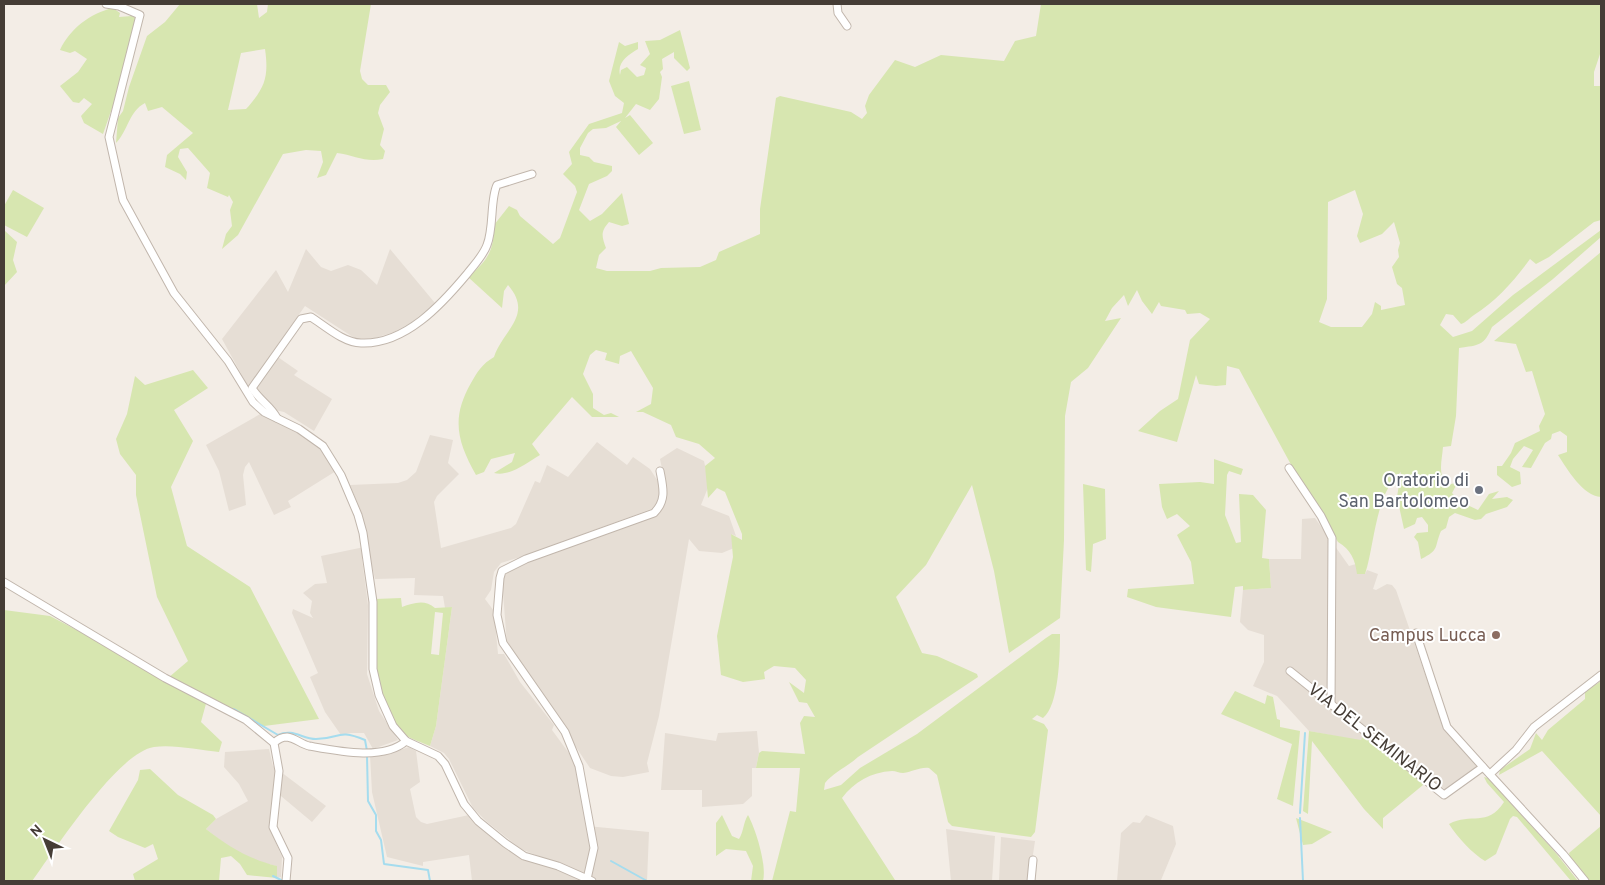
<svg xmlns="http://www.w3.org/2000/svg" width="1605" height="885" viewBox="0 0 1605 885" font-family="Overpass,sans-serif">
	<rect width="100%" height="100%" fill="#f3ede6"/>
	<g fill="#e6ded5">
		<polygon points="306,249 321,267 331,271 348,265 361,270 377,285 390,249 435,303 412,322 394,332 375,338 356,339 305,306 272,353 298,371 294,375 332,399 314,431 284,412 266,408 255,399 222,339 276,270 288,292"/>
		<polygon points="262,413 313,440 324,452 336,471 288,501 291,507 274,515 249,462 245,467 243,475 246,505 229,511 219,471 206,445"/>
		<polygon points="430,435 453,440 448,463 459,474 437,496 434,502 441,548 511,528 516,524 535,481 540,483 547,465 568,477 597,442 627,465 633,457 650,469 661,486 662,492 657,504 651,509 524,556 501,563 494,572 491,590 485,599 494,611 498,654 504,654 520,682 554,725 552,730 574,760 587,826 649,832 647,881 600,881 521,849 487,822 473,808 449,759 444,753 430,746 436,726 452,607 445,608 443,596 414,595 415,578 375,579 370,558 362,559 368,605 367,674 379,711 398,740 373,749 364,733 351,733 341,735 325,712 310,677 318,673 292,613 293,609 313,618 310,613 312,601 303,593 315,584 327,583 321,556 369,546 362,514 350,485 398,483 407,480 416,472"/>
		<polygon points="677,448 704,461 709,485 701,505 729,516 736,536 731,534 734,548 722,553 699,551 689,539 659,716 647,763 649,772 623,777 611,776 590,768 507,644 502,580 510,569 602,535 661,509 667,493 660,459"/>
		<polygon points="1315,518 1349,566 1356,564 1365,574 1367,570 1378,574 1373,589 1376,590 1387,584 1392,585 1396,590 1444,729 1480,767 1447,791 1410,765 1369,729 1361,741 1309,731 1277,696 1253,686 1264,662 1264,635 1248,630 1240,622 1243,590 1271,588 1269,559 1301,559 1302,519"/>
		<polygon points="757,731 759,753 756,768 752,768 752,796 743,804 702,807 702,790 661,790 665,733 716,741 718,733"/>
		<polygon points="409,747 416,751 420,782 410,789 416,817 421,822 427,824 469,815 499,843 519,857 542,863 582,881 472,881 469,855 423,862 423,866 387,857 372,792 370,755 382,756"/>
		<polygon points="269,749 273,766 326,806 312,822 275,791 270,829 282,857 281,877 277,878 276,866 257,861 233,850 206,829 216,819 248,801 239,784 224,767 225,752"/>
		<polygon points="1146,815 1173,826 1176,844 1161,880 1117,881 1121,833 1133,822 1140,823"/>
		<polygon points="946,829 995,836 992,881 951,881"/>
		<polygon points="1001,837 1035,841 1029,881 999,881"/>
	</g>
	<g fill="#d7e6b0" fill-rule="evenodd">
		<path d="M180 4H257L259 18 267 12 268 4H371L360 71 362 79 368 85H386L390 92 380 105 378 113 384 129 380 145 385 151 383 159C366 163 354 155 337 153L326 175 317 178 323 162 321 151 306 150 283 154 238 235 222 249 226 234 232 226 230 210 233 202 229 195 228 197 207 188 210 173 188 148 180 149 178 157 187 172 186 180 180 174 165 167 167 155 193 133 162 107 148 111 145 103C129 111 128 131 116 143L118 118 123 111 129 87 147 36 165 22ZM265 49C269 77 265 88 246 109L228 110 241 53Z"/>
		<path d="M1041 4H1601V51L1594 72V86H1601V220L1594 222 1549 257 1536 264 1530 259C1514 281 1496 301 1474 315 1469 318 1467 322 1461 324L1453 315 1446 314 1440 325 1453 337 1472 331 1513 295 1601 230V237L1553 279 1492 327C1484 346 1479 345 1459 348L1456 416 1451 446 1443 447C1442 461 1437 475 1448 485L1458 482 1452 493 1459 501 1478 510 1489 494 1499 491 1492 499 1507 497 1513 500 1507 507 1486 514 1481 519 1475 520 1455 513 1449 517 1446 528 1441 531C1434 547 1440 550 1421 559L1418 542 1414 537 1417 533 1428 532V525L1422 517 1417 518 1415 524 1404 529 1397 497 1401 472C1375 493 1375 544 1365 574H1357C1355 559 1351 550 1338 542L1295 472 1239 369 1227 366 1226 385 1216 386 1199 384 1196 375 1177 442 1138 431 1160 411 1178 399 1190 340 1210 319 1200 313 1187 314 1185 310 1161 306 1159 302 1152 314 1142 301 1137 290 1128 306 1124 295 1112 308 1105 321 1121 318 1088 368 1071 382 1065 416 1064 540 1060 618 1009 653 994 571 972 485 926 565 896 597 922 653 937 656 977 674 978 677 858 757C847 767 834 772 825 783L824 790 841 785 860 768 917 734 1046 638 1052 634H1060C1060 654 1059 706 1043 718L1037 715 1032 719 1044 724 1048 730 1035 832 1031 837 952 826 948 822 937 775 929 768C919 767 913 772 903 773 899 773 896 771 892 771 871 772 854 782 842 798L895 880 772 881 790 811 796 812 800 768H756L759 753 762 751 805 754 800 723 804 716 815 717 807 703 799 702 789 682 804 693 806 680 795 668 774 666 764 672 765 679 743 682 721 675 717 636 733 557 731 534 742 540V534L725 492 717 488 708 498 705 466 715 458 699 444 676 437 671 425 643 412H636L651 404 653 388 631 351 620 356 619 364 605 360 607 353 596 350 590 355 583 374 593 394V408L604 415 611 413 619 417H592L572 397 532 444 540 455C526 463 510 477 494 473L512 462 515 453 491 459 484 472 476 475C457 441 451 418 471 383 478 371 482 364 494 357 503 330 534 315 508 285L504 291 502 308 468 277C488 260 494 251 494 225L509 206 517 210 520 216 553 244 560 238 577 192 575 186 563 174 572 164 569 152 589 124 622 113 624 103 615 96 609 81 619 42 625 46 638 42V49C628 55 617 62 620 75L621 70 627 67 637 77 644 75 646 68 640 65 650 54 645 41 660 40 680 30 690 68 687 71 674 58V52L662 59 663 69 660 72 662 77 659 99 650 110 636 104 625 118 630 115 653 143 639 155 616 127 621 121 606 128 593 129 588 133 580 148V155L589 157 594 162 612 166V171L607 176 589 184 579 210 590 221 602 214 622 193 629 224 622 226 609 222C600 232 602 237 606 248L599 255 596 268 607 271H650L661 268 700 267 716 260 719 252 760 234V209L776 98 780 96 851 112 862 119 867 113 865 106 869 95 895 60 915 67 941 55 1004 61 1015 41 1036 36ZM1355 190 1363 214 1357 236 1360 243 1382 234 1394 222 1400 243 1398 250 1399 257 1392 267 1397 284 1402 288 1405 305 1381 310V306L1375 302 1372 314 1362 327H1331L1319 322 1327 299 1328 202Z"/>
		<path d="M113 8 120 13 119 17 132 16 137 19 139 31 103 134 84 123 81 116 92 104 84 98 79 103 73 102 60 86 78 72 87 59 75 51 70 53 60 50C70 29 90 13 113 8Z"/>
		<polygon points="689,81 701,130 684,134 671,86"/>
		<polygon points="13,190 44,208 27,237 4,225 4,206"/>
		<polygon points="4,230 17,242 13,260 17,272 4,286"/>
		<path d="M1601 252V497C1583 496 1567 469 1558 455L1567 452V436L1560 431 1552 434 1551 439 1545 443 1531 468 1522 467 1533 450 1524 446 1513 459 1510 467 1520 472 1521 484 1512 487 1497 475V466H1502L1511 453 1515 443 1540 431 1539 426 1545 414 1532 371 1526 372 1516 344 1494 341Z"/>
		<path d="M193 370 208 388 174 410 193 441 171 487 187 546 250 587 319 719 264 726 207 700 201 722 222 742 219 752C200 750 172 744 154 747 118 752 54 851 32 881H4V610L50 616 168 678 188 661 157 597 136 495V475L120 454 116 439 127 414 135 376 145 385Z"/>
		<polygon points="1214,459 1243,469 1241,475 1229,471 1227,475 1225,515 1236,543 1241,542 1239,494 1253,495 1266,510 1262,558 1269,559 1271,588 1243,590 1243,586 1235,587 1231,617 1156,607 1127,597 1128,589 1194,584 1191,562 1177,535 1190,526 1177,514 1167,519 1162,507 1159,484 1200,482 1214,484"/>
		<polygon points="1083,484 1105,489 1106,539 1093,544 1091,572 1086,570"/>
		<path d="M401 598 402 607C413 603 425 599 435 608L452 607 436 726 430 746C418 741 404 737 396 727 386 713 375 678 375 661 375 640 379 619 375 599ZM435 612 443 613 439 655 431 654Z"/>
		<polygon points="1601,681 1601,816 1542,751 1499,775 1500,770 1530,749 1536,733 1542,740 1548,730 1585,699 1585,692"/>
		<polygon points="1235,691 1265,704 1267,695 1273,697 1277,719 1280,720 1280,727 1300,731 1293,806 1277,799 1292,744 1221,714"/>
		<polygon points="1309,731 1361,740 1363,736 1424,783 1423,785 1383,818 1383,829 1364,809 1312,741 1308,814 1303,811"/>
		<path d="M150 769 178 795 213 815 216 819 206 829C229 847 249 859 277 866V878L247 875 240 864 231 856 221 858 219 881H135L133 874 158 859 153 844 145 848 118 837 109 831 138 780 140 770Z"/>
		<path d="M1484 777 1488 778 1555 852 1578 881H1571L1517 817 1513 816 1510 819 1496 854 1485 861C1473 854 1457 837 1449 824 1471 812 1487 828 1504 802L1487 783Z"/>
		<path d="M722 815 732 836 739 839C744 831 743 823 748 815 756 830 767 865 763 881H751L753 866 746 851 726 849 716 856V823Z"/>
		<polygon points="1296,818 1332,832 1312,844 1303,845"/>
		<polygon points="1601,826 1601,881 1587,881 1571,860 1569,853"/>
	</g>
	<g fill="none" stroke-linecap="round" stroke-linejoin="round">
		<g stroke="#a5dcee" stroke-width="2">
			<path d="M234 709 278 735C293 728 302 739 316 739 340 739 337 728 365 740L367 751"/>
			<polyline points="367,756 368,801 376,815 376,831 381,840 384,864 428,870 430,881"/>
			<polyline points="1300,813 1305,733"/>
			<polyline points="1300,818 1303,881"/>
			<polyline points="611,861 647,881"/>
			<polyline points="273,876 283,881"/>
		</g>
		<g stroke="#c1b6ac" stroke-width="9">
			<g id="minor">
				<polyline points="106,4 119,6 140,15 109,137 123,200 174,293 228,361 253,402 264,412 299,429 323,446 341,475 358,515 363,533 373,602 373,669 379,695 393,726 406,741 438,756 445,764 464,804 478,821 505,843 524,856 558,866 592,881"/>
				<polyline points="837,4 838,13 847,26"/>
				<path d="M277 418C271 406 259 400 252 388L301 319 311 317C325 326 344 343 361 343 405 345 442 304 467 274 474 265 483 256 487 245 494 228 490 199 497 185L532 174"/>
				<polyline points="1289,468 1321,516 1332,538 1331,705"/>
				<polyline points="4,582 165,678 246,720 274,743"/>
				<polyline points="1416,633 1447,727 1483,767"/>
				<polyline points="1290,671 1444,795 1483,767 1563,854 1585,881"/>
				<polyline points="1490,774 1516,750 1534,727 1601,675"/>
				<path d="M587 879 594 848 579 766 565 732 503 643 497 615 500 578 502 571 526 559 654 513C667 500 663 487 660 471"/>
				<path d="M286 881 288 858 273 827 279 771 274 743C278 739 281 737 287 737 295 738 301 744 309 746 337 751 384 761 406 741"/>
				<polyline points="1031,881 1033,860"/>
			</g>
		</g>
		<use href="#minor" stroke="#fff" stroke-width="7"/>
	</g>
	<circle fill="#6b7280" stroke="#fff" stroke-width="2" cx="1479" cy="490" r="5"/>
	<circle fill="#8d6e63" stroke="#fff" stroke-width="2" cx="1496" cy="635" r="5"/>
	<g text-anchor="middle" stroke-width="4" stroke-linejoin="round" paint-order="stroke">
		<g font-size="18" fill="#5b616d" stroke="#fff" text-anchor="end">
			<text x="1469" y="486">Oratorio di<tspan x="1469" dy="21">San Bartolomeo</tspan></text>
		</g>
		<g font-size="18" fill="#785e54" stroke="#fff" text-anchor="end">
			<text x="1486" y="641">Campus Lucca</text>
		</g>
		<g font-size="18" fill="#453d36" stroke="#fff">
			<text transform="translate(1375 737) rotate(38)" y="6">VIA DEL SEMINARIO</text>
		</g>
	</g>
	<rect width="1605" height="885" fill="none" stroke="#453d36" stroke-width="10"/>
	<g transform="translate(45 840) rotate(317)" stroke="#ffffff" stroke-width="4" paint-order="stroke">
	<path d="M0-4L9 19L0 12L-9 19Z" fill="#453d36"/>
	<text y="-8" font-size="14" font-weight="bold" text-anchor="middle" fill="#453d36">N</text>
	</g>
</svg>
